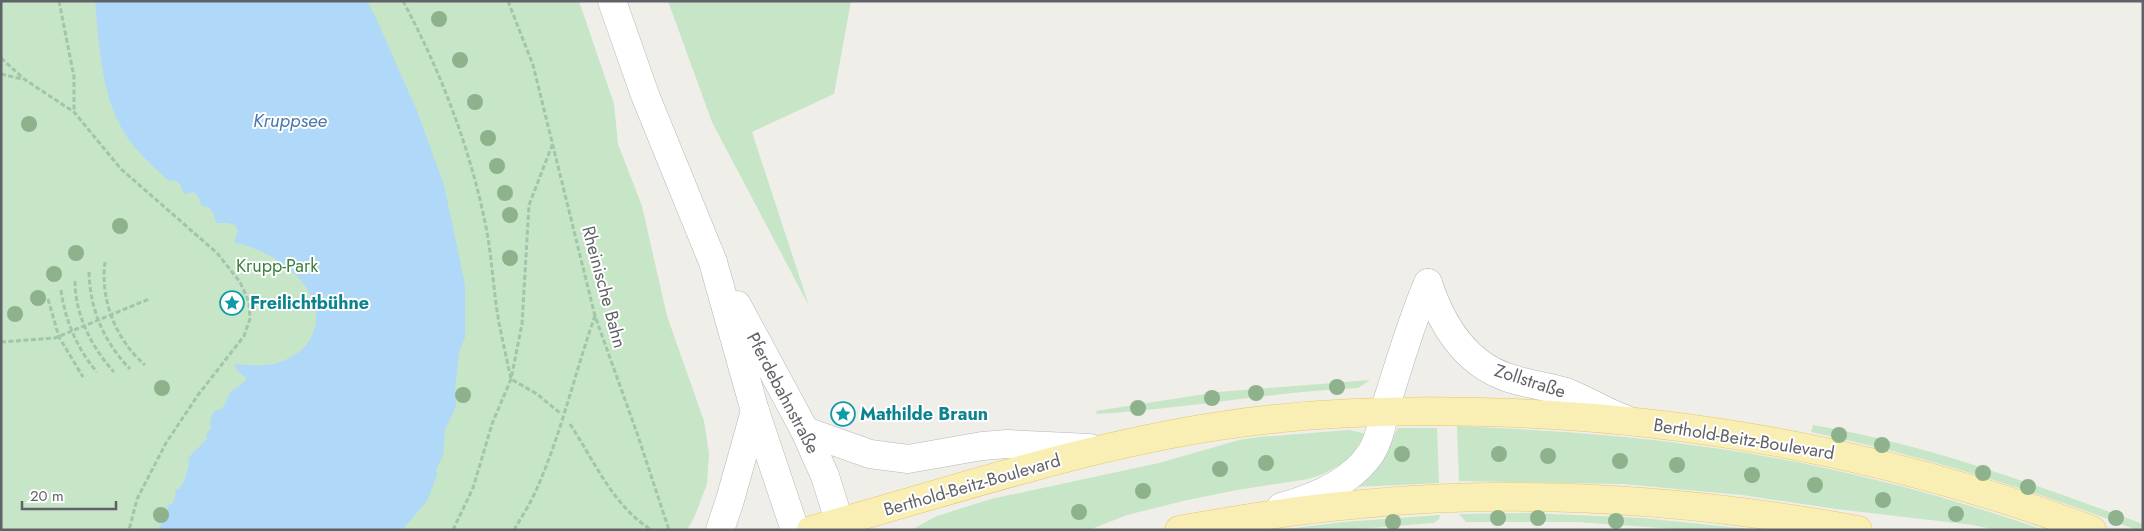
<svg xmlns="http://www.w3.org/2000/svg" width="2144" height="531" viewBox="0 0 2144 531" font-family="Jost,sans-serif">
	<rect width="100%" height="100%" fill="#f0eee8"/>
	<g fill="#c7e5c7">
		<polygon points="1,1 579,1 614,104 618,144 642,206 667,316 704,421 709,453 707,484 694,518 687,530 1,530"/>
		<polygon points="668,1 851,1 834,94 752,132 809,306 712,122"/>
		<path d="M1370 380 1358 388C1270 392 1184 409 1097 414L1096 411 1218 392Z"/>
		<path d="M1813 425C1927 444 2035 485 2143 524V530H2137C2031 489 1923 456 1811 432Z"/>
		<path d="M1457 426C1543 430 1629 435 1714 448 1826 464 1937 493 2044 530H1997L1973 525 1836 509 1742 495 1623 484 1459 481Z"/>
		<polygon points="1398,428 1437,428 1439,483 1356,487 1386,451"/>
		<polygon points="1349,430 1363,433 1364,436 1351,456 1341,464 1323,474 1308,479 1237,490 1183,501 1127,515 1089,530 911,530 937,516 991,499 1159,463 1239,440 1259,437"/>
		<polygon points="1530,513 1642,518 1760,530 1690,530 1577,522 1466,522 1459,514"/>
		<polygon points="1440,515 1439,519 1434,523 1344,530 1279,530 1343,522"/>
	</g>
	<path fill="#b0d8f8" d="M95 1H367L375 16 417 111 444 185 465 285V337L459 352 455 389 456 406 445 430 443 455 436 470 437 475 427 501 402 530H160L159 527 168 516V508L166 506 173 503 176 493 175 489H179C184 485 190 465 189 459H187L207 439 206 435 211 428 210 420 215 410H220L224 406 231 391 240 386 247 378 239 373 234 364C248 365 263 367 277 363 321 350 328 308 297 276 280 258 257 248 234 242L238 231 235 225 227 223H216L214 215 209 207 201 206C201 201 198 195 193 192L185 194C178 185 184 181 168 180 150 164 131 147 120 125 101 89 99 42 95 1Z"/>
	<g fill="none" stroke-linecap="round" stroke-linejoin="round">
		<g stroke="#b5b7bb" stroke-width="29">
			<g id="minor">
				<polyline points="612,1 645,95 713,262 755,411 795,530"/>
				<path d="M1428 283C1441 323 1464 362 1506 377 1526 384 1546 386 1566 392 1587 400 1604 412 1625 419"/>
				<polyline points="737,305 805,431 825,476 842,530"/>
				<polyline points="805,431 870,454 908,459 982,446 1007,444 1090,448"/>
				<path d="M1281 507C1314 498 1351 483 1371 453 1381 437 1382 420 1387 402 1400 362 1411 322 1428 283"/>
				<polyline points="720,530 730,500 755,411"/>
			</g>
		</g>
		<g stroke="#e7c66a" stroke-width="29">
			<g id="major">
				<path d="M811 530C946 493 1080 447 1219 426 1316 411 1416 409 1514 413 1712 421 1906 460 2092 530"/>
				<path d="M1179 530C1240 519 1301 509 1362 504 1527 488 1695 500 1858 530"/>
			</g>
		</g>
		<g stroke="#a0c6ac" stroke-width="3" stroke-dasharray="5 2.5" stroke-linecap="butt">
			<polyline points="59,1 74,77 74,112"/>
			<path d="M403 1C440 70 469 145 485 222 492 255 493 289 499 323 503 342 507 361 511 379L537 394 560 413"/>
			<polyline points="508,1 533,65 595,316 638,436 669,530"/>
			<polyline points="1,58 24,79 74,112 121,169 217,253 240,282 249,302 250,319 244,336 198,395 166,443 137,499 129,530"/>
			<polyline points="1,74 22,79"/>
			<path d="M105 262C100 300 116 340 145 365"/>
			<path d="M89 272C90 310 104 342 130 369"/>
			<path d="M75 281C75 315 92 348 114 372"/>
			<path d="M61 290C65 320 77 349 97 372"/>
			<polyline points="48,299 59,337 83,377"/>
			<polyline points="1,342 55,338 149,299"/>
			<path d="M570 424C593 459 615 509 652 530"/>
			<polyline points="453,530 473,488 492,424 511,379 522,324 529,205 553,143"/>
			<path d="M514 530C522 516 532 501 538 486 562 431 575 372 595 316"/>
		</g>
		<use href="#minor" stroke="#fff" stroke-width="28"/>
		<use href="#major" stroke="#f9efb4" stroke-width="28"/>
	</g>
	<g fill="#8db28c">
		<circle cx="439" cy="19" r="8"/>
		<circle cx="460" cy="60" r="8"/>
		<circle cx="475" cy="102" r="8"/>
		<circle cx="29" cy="124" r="8"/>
		<circle cx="488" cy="138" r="8"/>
		<circle cx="497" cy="166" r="8"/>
		<circle cx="505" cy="193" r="8"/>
		<circle cx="510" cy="215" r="8"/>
		<circle cx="120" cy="226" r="8"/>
		<circle cx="76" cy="253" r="8"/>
		<circle cx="510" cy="258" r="8"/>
		<circle cx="54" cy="274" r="8"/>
		<circle cx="38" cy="298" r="8"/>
		<circle cx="15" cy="314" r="8"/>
		<circle cx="1337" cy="387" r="8"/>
		<circle cx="162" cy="388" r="8"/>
		<circle cx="1256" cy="393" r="8"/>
		<circle cx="463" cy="395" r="8"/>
		<circle cx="1212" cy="398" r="8"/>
		<circle cx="1138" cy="408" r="8"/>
		<circle cx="1839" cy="435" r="8"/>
		<circle cx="1882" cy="445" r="8"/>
		<circle cx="1402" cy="454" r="8"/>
		<circle cx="1499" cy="454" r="8"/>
		<circle cx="1548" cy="456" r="8"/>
		<circle cx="1620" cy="461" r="8"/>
		<circle cx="1266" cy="463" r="8"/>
		<circle cx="1677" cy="465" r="8"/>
		<circle cx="1220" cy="469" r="8"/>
		<circle cx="1983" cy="473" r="8"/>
		<circle cx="1752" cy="475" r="8"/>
		<circle cx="1815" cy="485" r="8"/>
		<circle cx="2028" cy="487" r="8"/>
		<circle cx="1143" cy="491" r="8"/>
		<circle cx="1883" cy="500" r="8"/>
		<circle cx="1079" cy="512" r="8"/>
		<circle cx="1956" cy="514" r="8"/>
		<circle cx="161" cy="515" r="8"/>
		<circle cx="1498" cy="518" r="8"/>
		<circle cx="1538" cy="518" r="8"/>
		<circle cx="2116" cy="518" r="8"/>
		<circle cx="1616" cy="521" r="8"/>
		<circle cx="1393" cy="522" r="8"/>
	</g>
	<defs>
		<g id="sight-ring" transform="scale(1.25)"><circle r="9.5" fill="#fff" stroke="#0f9aa8" stroke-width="1.5"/><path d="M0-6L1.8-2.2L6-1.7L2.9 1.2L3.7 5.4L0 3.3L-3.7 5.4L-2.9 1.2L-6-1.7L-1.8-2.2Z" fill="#0f9aa8"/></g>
	</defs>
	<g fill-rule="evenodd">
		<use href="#sight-ring" x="232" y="303"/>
		<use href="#sight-ring" x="843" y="414"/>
	</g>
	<g text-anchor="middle" stroke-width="4" stroke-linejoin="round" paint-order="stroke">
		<g font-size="18" fill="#3c8140" stroke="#fff">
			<text x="277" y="272">Krupp-Park</text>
		</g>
		<g font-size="18" fill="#5f6267" stroke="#fff">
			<text transform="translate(604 287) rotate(75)" y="6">Rheinische Bahn</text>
			<text transform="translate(1530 381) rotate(18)" y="6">Zollstraße</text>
			<text transform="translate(783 393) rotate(62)" y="6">Pferdebahnstraße</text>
			<text transform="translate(1744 439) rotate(9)" y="6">Berthold-Beitz-Boulevard</text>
			<text transform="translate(972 485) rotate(-16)" y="6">Berthold-Beitz-Boulevard</text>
		</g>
		<g font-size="18" font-weight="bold" fill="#0d838f" stroke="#fff" text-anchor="start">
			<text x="250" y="309">Freilichtbühne</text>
			<text x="860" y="420">Mathilde Braun</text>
		</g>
		<g font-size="19" font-style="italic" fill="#4c78aa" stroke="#fff">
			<text x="290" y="127">Kruppsee</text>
		</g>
	</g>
	<rect width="2144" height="531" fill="none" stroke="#5f6267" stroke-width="5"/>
	<path d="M22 501v8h94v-8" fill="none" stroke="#5f6267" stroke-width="2.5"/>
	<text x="30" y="501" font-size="15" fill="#5f6267" stroke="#ffffff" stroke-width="4" paint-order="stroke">20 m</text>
</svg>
